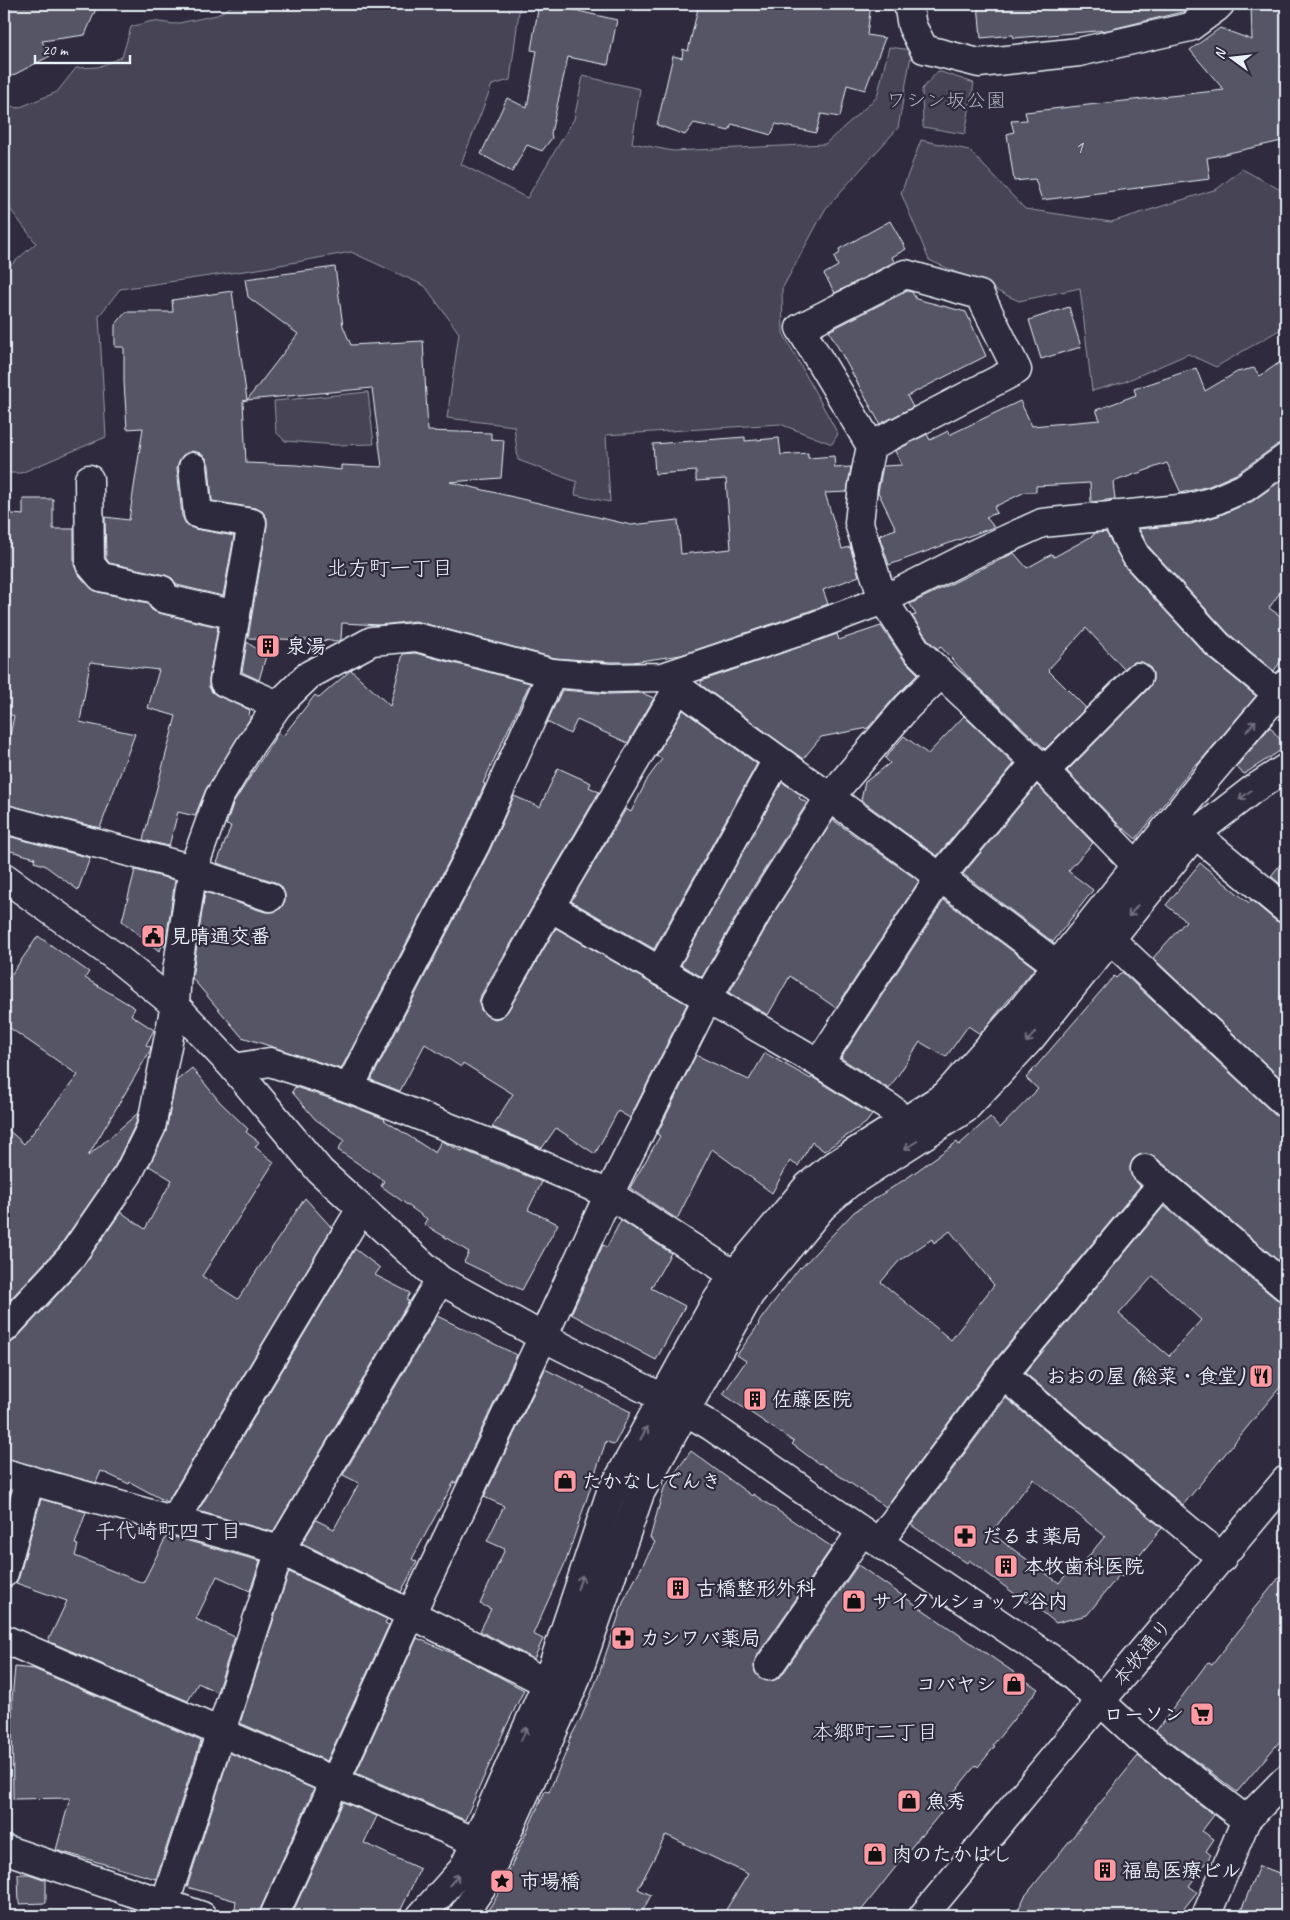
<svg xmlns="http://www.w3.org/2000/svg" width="1290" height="1920" viewBox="0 0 1290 1920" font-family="Caveat,'Klee One',sans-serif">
	<rect width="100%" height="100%" fill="#2f2a3d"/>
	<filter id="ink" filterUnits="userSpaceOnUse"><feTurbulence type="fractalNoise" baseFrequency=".02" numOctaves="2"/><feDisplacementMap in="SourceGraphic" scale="10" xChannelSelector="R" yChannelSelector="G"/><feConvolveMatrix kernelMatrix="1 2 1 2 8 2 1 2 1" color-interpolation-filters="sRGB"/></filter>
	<g filter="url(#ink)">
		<g fill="#464455" stroke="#979aa6">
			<polygon points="235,4 520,4 510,80 492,85 461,164 527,198 574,119 583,76 640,89 632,143 673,151 825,144 877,97 889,47 912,50 898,128 826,208 782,289 783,333 838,434 832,444 780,424 606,435 610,502 575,495 577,482 518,460 514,426 447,418 459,333 425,286 351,252 258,269 120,289 99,316 106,437 21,473 4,473 4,271 36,243 4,201 4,104 18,108 57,92 76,68 98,67 122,57 131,27 152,21 174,24 217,15"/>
			<polygon points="938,71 974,83 965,134 923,127 922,89"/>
			<polygon points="921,140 969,150 1025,209 1111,222 1217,189 1242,169 1286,193 1286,326 1216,367 1188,354 1124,382 1092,391 1080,288 1019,301 929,260 901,193"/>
			<polygon points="368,392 374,444 337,445 285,441 276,432 274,401"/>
		</g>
		<g fill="#575565" stroke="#e8f1f8" fill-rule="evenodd">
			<polygon points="4,4 98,4 85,35 42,41 50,56 4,80"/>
			<polygon points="539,4 548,4 617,20 608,65 568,57 551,133 552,138 542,151 527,145 512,172 481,154 507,98 527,108 537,51 531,50"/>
			<polygon points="699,4 871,4 867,35 885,38 865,90 847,85 840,117 821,114 816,133 776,124 771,135 732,124 729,131 694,123 685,135 657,125 673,56 682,58 683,49 688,51"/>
			<polygon points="978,4 1185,4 1186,11 1108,30 1014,38 1013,35 981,38"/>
			<polygon points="1251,4 1286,4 1286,140 1207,158 1210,179 1042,200 1035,179 1014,181 1007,134 1014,132 1011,121 1027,120 1025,112 1224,90 1190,50 1220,28 1252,40"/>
			<polygon points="890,221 906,249 892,257 894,262 835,293 824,274 838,266 834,257 840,253 839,249"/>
			<polygon points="335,267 343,326 351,345 423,341 428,431 491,433 491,439 504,440 501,478 450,482 631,525 678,520 681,554 731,549 726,479 696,481 696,471 655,474 653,444 745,437 745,441 779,438 781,455 808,453 808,458 834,456 835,468 851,467 847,492 825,493 842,549 850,547 859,576 823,590 828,604 804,613 681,655 633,662 611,662 555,658 415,621 380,625 342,623 341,640 339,641 248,638 267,526 267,518 262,511 255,508 212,501 209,465 206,458 200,453 192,451 183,455 179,461 177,468 182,516 186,524 195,529 234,536 223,596 177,585 172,578 165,575 109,563 106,558 105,517 129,520 143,428 127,429 124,382 124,347 115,347 115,325 126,312 173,312 172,300 232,291 247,400 243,401 246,463 296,465 341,470 341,465 382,467 372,388 247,400 298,334 248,297 245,279"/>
			<polygon points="907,291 912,292 916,299 966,312 986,356 907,396 913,407 880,424 829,331"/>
			<polygon points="1069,307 1081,347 1041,359 1029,320"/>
			<polygon points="1286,358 1286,443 1277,445 1236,474 1209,486 1181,493 1167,463 1113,482 1115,499 1091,502 1090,483 1036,486 1036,492 1025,492 994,507 997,513 986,517 994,527 889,565 879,535 896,529 878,492 883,466 902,465 895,451 927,434 930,440 948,431 949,435 1020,401 1032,426 1100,420 1096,410 1136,395 1134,389 1196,368 1205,391 1237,372 1254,368 1260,376"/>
			<polygon points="1286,477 1286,584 1269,608 1286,620 1286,653 1274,671 1229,634 1149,547 1139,529 1191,524 1218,516 1253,501"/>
			<polygon points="23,499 53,499 53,529 74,529 74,565 78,574 90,587 98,592 147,603 152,610 158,613 218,627 209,679 209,687 212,692 218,696 250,710 249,716 251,717 206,789 195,816 178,812 169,846 143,840 176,716 148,708 159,670 90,662 80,722 135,734 100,828 4,804 4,764 14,716 4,712 4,513 23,515"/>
			<polygon points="1106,532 1125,567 1207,656 1256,696 1197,765 1195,765 1136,839 1118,824 1067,771 1149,688 1153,680 1153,673 1149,666 1142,662 1134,662 1124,669 1086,628 1048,670 1086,708 1045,749 971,680 940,646 938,649 929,641 912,616 916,615 910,604 1014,553 1027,568 1052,554 1054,557 1094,535 1094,533"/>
			<polygon points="881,626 904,660 918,674 895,697 868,728 821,737 803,759 701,685 701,681 837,634 839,640"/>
			<polygon points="247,642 266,656 259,680 242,672"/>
			<polygon points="415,653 530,683 483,783 485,784 462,836 341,1069 242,1037 192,978 205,892 265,912 274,912 281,908 285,901 285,894 281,886 275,882 217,863 231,826 226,825 233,804 278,733 283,736 315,695 319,698 351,670 390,706 403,654"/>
			<polygon points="562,690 609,694 642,693 654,698 628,743 577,720 570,734 547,722"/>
			<polygon points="683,710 757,764 654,949 571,901 626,809 631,812 648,778 662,759 656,756"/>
			<polygon points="964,716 1014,764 937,856 861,800 865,782 890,763 885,758 904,736 928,754"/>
			<polygon points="1270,727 1286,747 1244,774 1236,767"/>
			<polygon points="558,768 591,783 589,787 599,792 481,995 479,1003 481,1010 487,1016 495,1019 502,1017 508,1011 556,928 687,1004 630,1118 618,1111 595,1154 556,1128 542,1148 492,1127 513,1094 463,1063 461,1067 425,1044 400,1091 371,1080 490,850 514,796 540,807"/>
			<polygon points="782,782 801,795 799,798 807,803 750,892 702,977 681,965"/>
			<polygon points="1037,785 1093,843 1068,871 1093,890 1053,942 963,874"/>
			<polygon points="833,820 919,881 836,1008 790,976 768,1015 729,993 777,908"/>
			<polygon points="4,835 90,858 78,890 44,865 34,862 35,858 4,849"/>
			<polygon points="1286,857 1286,889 1271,876"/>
			<polygon points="1200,863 1249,903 1251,900 1276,921 1286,924 1286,1083 1153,958 1186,921 1166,905"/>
			<polygon points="135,870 175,880 165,947 163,945 159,951 122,921"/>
			<polygon points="944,900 1035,968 980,1034 968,1026 946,1057 920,1042 889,1089 841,1058"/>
			<polygon points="38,936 89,972 85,978 135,1008 131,1015 154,1030 146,1045 151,1047 150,1051 88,1156 138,1113 136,1123 115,1166 59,1247 4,1306 4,1126 24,1144 78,1075 4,1024 4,985"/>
			<path d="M1122 972 1275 1115 1286 1119V1267L1155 1157 1147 1154 1139 1155 1133 1159 1130 1167 1131 1175 1140 1186 991 1365 886 1507 820 1463 819 1464 792 1444 794 1442 723 1394 746 1361 737 1355 759 1324 758 1323 800 1267 801 1268 854 1212 907 1178 957 1142 959 1145 990 1117 1000 1128 1038 1089 1026 1078 1114 976 1116 978ZM950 1231 994 1285 951 1340 881 1282 899 1261 932 1239 934 1243Z"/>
			<polygon points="765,1053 811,1079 812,1077 872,1115 866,1123 824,1151 812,1142 798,1166 790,1161 772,1193 712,1149 677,1219 630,1188 660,1136 657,1134 696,1055 749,1080"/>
			<polygon points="192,1068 220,1102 248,1129 246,1132 259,1142 255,1147 274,1162 202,1276 238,1299 305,1198 332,1228 167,1502 130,1482 129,1484 101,1471 96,1483 4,1458 4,1344 9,1344 15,1340 82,1268 121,1212 145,1229 172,1180 149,1166 166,1131 176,1081"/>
			<polygon points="295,1087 344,1103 385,1119 384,1120 435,1153 441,1141 462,1151 463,1150 542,1182 528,1210 558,1224 522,1290 464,1262 469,1252 424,1224 427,1219 381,1186 384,1181 338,1150 344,1140 315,1119 292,1092"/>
			<path d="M1164 1206 1276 1299 1286 1302V1380L1183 1505 1025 1373ZM1153 1276 1201 1320 1169 1356 1119 1314Z"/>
			<polygon points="621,1220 671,1253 651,1288 685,1306 656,1360 571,1314 603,1245 607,1247"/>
			<polygon points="355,1249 380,1268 375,1275 410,1293 406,1300 409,1301 273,1532 198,1511"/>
			<polygon points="437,1316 517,1355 456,1483 454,1482 412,1559 417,1562 401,1592 302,1543 316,1520 334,1529 359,1483 343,1475"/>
			<polygon points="545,1369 631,1412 614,1445 606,1441 566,1561 533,1634 543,1639 534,1659 480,1631 491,1609 480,1604 505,1549 487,1541 504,1506 484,1497"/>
			<path d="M1006 1398 1162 1528 1122 1577 1119 1575 1087 1615 1056 1623 1029 1601 1027 1603 969 1560 967 1563 911 1525ZM1033 1479 1105 1536 1074 1574 1069 1571 1059 1583 991 1533Z"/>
			<polygon points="691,1451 752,1496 753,1494 832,1547 756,1657 754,1664 755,1672 761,1679 767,1681 775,1680 782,1675 858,1565 1038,1689 993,1745 995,1746 978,1767 976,1765 945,1803 947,1805 922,1836 921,1835 857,1916 722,1916 748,1874 666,1835 638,1889 651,1895 640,1916 484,1916 499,1893 545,1791 549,1792 570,1743 568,1742 581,1718 598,1677 624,1600 655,1542 650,1538 664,1488"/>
			<polygon points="4,1489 11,1491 4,1516"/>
			<polygon points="41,1499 86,1512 75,1544 78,1545 75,1556 143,1583 167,1535 260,1561 250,1591 217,1576 196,1619 235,1637 217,1692 198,1683 188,1701 48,1641 67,1601 16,1583 19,1577"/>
			<polygon points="1286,1569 1286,1734 1237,1792 1156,1731 1208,1662 1212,1665 1253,1612 1252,1611"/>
			<polygon points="289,1572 387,1619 385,1623 389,1625 327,1761 240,1723"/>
			<polygon points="417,1638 466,1659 524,1690 504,1731 465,1820 356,1773"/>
			<polygon points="15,1667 34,1669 201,1741 156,1879 56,1850 70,1798 13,1799 12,1699"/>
			<polygon points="230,1753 314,1789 260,1910 259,1916 253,1916 235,1909 236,1901 187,1887"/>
			<polygon points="1138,1756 1214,1815 1202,1831 1214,1839 1206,1851 1211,1855 1189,1886 1197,1892 1178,1916 1015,1916 1025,1896"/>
			<polygon points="343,1802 377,1816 364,1843 420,1869 398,1916 291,1916"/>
			<polygon points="1259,1866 1286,1875 1286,1916 1239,1916"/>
			<polygon points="18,1874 29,1874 46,1880 46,1903 19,1904"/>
		</g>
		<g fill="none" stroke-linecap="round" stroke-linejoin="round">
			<g stroke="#e8f1f8" stroke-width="31">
				<g id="minor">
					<polyline points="908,4 912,26 924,49 979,63 1079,52 1190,27 1216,8 1220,4"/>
					<polyline points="871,446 800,328 905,274 980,295 1017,370 871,446 863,486 859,523 883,600 917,651 1045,771 1136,865"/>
					<polyline points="193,467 198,514 252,523 224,682 278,705"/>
					<polyline points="89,479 90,564 101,577 162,590 162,598 236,615"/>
					<polyline points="1114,515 1136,556 1218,645 1278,694"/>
					<polyline points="665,678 940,877 1057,965"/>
					<polyline points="678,688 550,907 819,1063 893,1110 902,1123"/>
					<polyline points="1045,771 1138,677"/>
					<polyline points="4,819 193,869"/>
					<polyline points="1181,822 1286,909"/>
					<polyline points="193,872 270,897"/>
					<polyline points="4,877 117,958 175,1005 234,1068 320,1171 440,1280 543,1337 663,1398 711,1426 862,1531 1062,1666 1140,1738 1246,1820"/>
					<polyline points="1110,939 1286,1104"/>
					<polyline points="660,971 777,760"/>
					<polyline points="495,1003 550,907"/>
					<polyline points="819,1063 940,877 1036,762"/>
					<polyline points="234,1068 270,1062 349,1088 509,1151 609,1194 734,1275"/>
					<polyline points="349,1088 476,843 552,673"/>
					<polyline points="1145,1169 1286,1287"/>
					<polyline points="4,1329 71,1257 128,1174 151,1128 175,1005 177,971 193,869 219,797 251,744 278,705 309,675 372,641 416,637 552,673 610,678 663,677 809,628 883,600 978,552 1042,523 1189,508 1214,501 1244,488 1286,458"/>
					<polyline points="1003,1375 1222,1558"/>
					<polyline points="4,1473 280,1550 411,1614 547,1683"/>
					<polyline points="175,1519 361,1209"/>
					<polyline points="879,1542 1003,1375 1162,1184"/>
					<polyline points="4,1573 30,1480"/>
					<polyline points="4,1639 476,1842"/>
					<polyline points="769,1666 862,1531"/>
					<polyline points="4,1849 202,1916"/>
					<polyline points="165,1916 165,1903 280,1550 440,1280"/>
					<polyline points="274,1916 411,1614 543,1337 609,1194 707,999 764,900 829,798 907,707 941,674"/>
					<polyline points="421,1916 463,1869 476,1842 547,1683 610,1495 714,1305 734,1275 808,1186 830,1168 945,1096 1020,1012 1203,782 1286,684"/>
					<polyline points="462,1916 485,1882 574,1684 640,1493 750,1294 822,1207 848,1184 965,1109 1031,1038 1195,834 1252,790 1286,768"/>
					<polyline points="923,1916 1100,1702 1286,1480"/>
					<polyline points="1206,1916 1246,1820 1286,1779"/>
				</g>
			</g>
			<use href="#minor" stroke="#2f2a3d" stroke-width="28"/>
		</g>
		<defs><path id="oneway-shaft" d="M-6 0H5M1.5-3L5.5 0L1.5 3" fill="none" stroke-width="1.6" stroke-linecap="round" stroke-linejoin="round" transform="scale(1.25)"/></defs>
		<g stroke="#70707e">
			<use href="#oneway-shaft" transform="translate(1251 726) rotate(-50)"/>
			<use href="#oneway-shaft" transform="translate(1245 795) rotate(143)"/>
			<use href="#oneway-shaft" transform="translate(1133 911) rotate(129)"/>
			<use href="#oneway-shaft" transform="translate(1031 1037) rotate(131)"/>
			<use href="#oneway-shaft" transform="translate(911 1145) rotate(148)"/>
			<use href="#oneway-shaft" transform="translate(644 1433) rotate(-61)"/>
			<use href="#oneway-shaft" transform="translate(580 1582) rotate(-71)"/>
			<use href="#oneway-shaft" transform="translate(524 1734) rotate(-66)"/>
			<use href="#oneway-shaft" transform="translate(454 1880) rotate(-50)"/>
		</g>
	</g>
	<defs>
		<g id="building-square" transform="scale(1.25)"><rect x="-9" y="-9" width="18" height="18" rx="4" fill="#ff9aa2" stroke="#2f2a3d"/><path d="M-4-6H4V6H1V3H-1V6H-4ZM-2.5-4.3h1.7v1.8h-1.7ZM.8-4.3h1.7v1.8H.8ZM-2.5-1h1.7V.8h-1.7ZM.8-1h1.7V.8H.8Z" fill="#111"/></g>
		<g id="civic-square" transform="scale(1.25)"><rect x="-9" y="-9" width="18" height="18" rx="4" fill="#ff9aa2" stroke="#2f2a3d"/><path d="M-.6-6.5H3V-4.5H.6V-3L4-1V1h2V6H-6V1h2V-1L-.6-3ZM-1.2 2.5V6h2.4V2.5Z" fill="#111"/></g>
		<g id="restaurant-square" transform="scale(1.25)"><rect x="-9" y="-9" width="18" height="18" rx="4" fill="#ff9aa2" stroke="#2f2a3d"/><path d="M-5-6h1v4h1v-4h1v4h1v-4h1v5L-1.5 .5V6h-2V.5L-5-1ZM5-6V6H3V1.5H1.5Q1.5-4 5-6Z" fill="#111"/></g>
		<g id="shop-square" transform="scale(1.25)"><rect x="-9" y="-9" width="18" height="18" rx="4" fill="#ff9aa2" stroke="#2f2a3d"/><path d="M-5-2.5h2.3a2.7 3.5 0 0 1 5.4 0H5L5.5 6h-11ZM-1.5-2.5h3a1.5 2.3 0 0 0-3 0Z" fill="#111"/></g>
		<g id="pharmacy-square" transform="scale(1.25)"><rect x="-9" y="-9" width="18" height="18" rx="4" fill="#ff9aa2" stroke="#2f2a3d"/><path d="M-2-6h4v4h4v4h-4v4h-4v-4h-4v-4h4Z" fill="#111"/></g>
		<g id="supermarket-square" transform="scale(1.25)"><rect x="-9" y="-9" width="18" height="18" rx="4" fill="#ff9aa2" stroke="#2f2a3d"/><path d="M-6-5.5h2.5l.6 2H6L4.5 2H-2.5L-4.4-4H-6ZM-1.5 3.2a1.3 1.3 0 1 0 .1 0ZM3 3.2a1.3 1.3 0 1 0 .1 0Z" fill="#111"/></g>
		<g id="sight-square" transform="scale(1.25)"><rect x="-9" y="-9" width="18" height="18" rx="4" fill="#ff9aa2" stroke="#2f2a3d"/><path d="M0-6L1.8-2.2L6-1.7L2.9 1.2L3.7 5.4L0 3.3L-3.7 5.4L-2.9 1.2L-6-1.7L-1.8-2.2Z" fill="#111"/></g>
	</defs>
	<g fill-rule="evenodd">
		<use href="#building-square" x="268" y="646"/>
		<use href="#civic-square" x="153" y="936"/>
		<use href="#restaurant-square" x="1261" y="1376"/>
		<use href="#building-square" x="755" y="1399"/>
		<use href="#shop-square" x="565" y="1481"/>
		<use href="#pharmacy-square" x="965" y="1536"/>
		<use href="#building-square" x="1006" y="1566"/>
		<use href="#building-square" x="678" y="1588"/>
		<use href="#shop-square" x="854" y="1601"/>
		<use href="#pharmacy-square" x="623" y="1638"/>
		<use href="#shop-square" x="1014" y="1684"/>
		<use href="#supermarket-square" x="1202" y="1714"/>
		<use href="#shop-square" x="909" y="1801"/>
		<use href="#shop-square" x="875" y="1854"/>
		<use href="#building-square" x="1105" y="1870"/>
		<use href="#sight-square" x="502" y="1881"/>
	</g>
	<g text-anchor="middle" stroke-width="4.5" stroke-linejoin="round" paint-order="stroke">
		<g font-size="18" fill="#c4cad3">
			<text x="1079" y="153">1</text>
		</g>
		<g font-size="20" fill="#afb4bf" stroke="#2f2a3d">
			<text x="946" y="107">ワシン坂公園</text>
		</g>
		<g font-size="20" font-weight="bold" fill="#e8f1f8" stroke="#2f2a3d" text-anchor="start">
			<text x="286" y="653">泉湯</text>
			<text x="170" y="943">見晴通交番</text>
			<text x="1244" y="1383" text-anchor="end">おおの屋 (総菜・食堂)</text>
			<text x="772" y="1406">佐藤医院</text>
			<text x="582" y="1488">たかなしでんき</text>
			<text x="982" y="1543">だるま薬局</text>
			<text x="1024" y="1573">本牧歯科医院</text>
			<text x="696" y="1595">古橋整形外科</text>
			<text x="872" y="1608">サイクルショップ谷内</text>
			<text x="640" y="1645">カシワバ薬局</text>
			<text x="996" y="1691" text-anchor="end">コバヤシ</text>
			<text x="1184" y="1721" text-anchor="end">ローソン</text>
			<text x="926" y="1808">魚秀</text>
			<text x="892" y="1861">肉のたかはし</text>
			<text x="1122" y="1877">福島医療ビル</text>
			<text x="520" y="1888">市場橋</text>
		</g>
		<g font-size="20" fill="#e8f1f8" stroke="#2f2a3d">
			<text transform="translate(1142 1652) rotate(-50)" y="7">本牧通り</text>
		</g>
		<g font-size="21" fill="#e8f1f8" stroke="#2f2a3d">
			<text x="390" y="575">北方町一丁目</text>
			<text x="168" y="1538">千代崎町四丁目</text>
			<text x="875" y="1739">本郷町二丁目</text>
		</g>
	</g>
	<rect width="1290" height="1920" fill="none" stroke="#2f2a3d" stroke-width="20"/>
	<rect x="10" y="10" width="1270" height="1900" fill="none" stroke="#e8f1f8" stroke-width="2" filter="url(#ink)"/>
	<g transform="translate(1232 58) rotate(285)" stroke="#2f2a3d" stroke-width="4" paint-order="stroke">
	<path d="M0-4L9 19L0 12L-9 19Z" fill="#e8f1f8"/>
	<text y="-8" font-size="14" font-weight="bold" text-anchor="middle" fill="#e8f1f8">N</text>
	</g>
	<path d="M35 55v8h95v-8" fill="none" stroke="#e8f1f8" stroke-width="2.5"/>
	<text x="42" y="55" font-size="15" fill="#e8f1f8" stroke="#2f2a3d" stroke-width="4" paint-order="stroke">20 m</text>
</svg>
